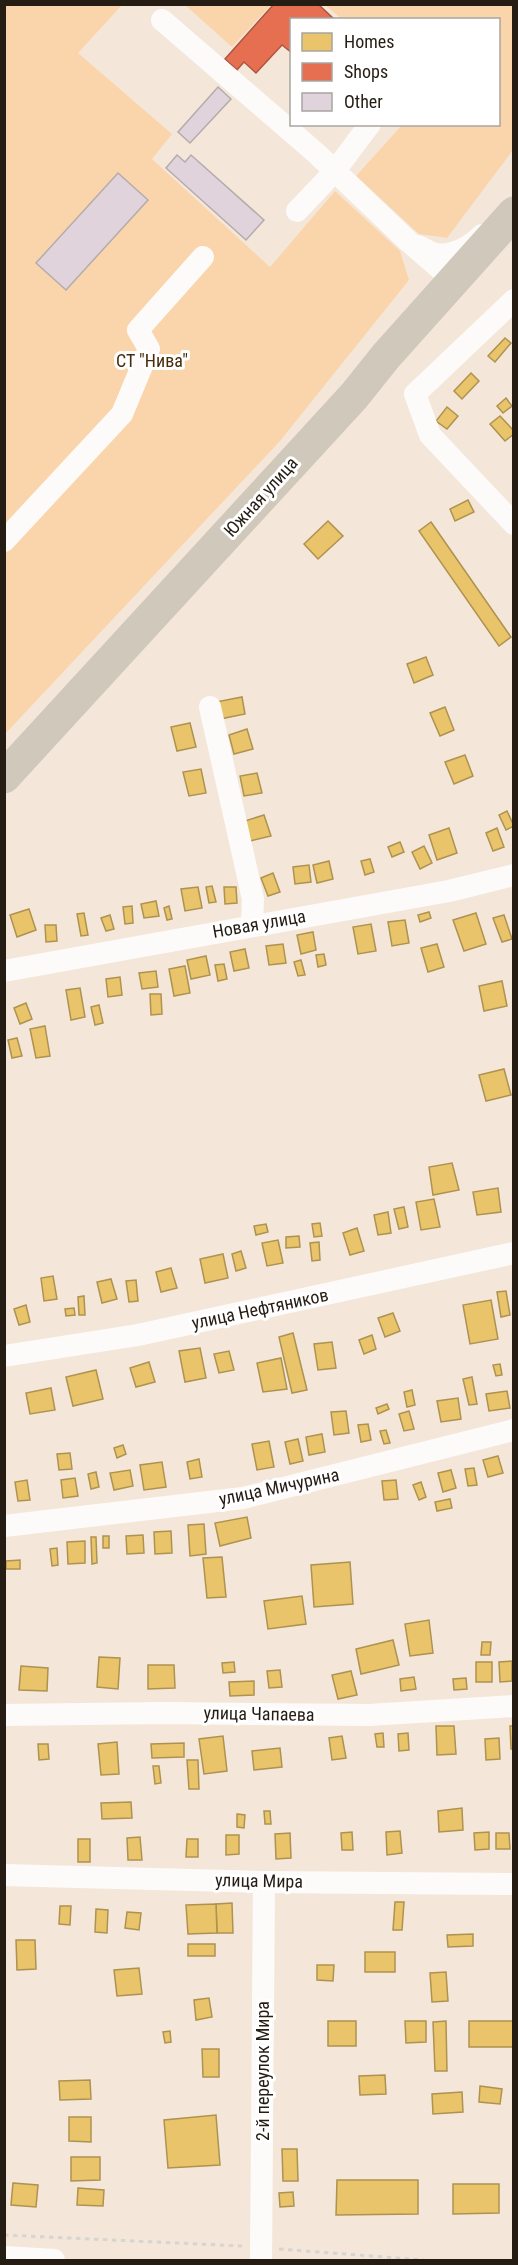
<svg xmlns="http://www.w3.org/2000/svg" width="518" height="2265" viewBox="0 0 518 2265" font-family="'Roboto Condensed',sans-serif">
	<rect width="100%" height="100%" fill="#f4e7da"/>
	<g fill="#fad5ab">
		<polygon points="5,5 122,5 78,53 172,134 152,159 270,267 335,191 400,251 409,280 280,441 5,734"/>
		<polygon points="185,5 271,5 232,47"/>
		<polygon points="325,5 513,5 513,150 447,238 419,234 356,176 402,125 498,124 498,20 342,19"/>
	</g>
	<g fill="#e9c46a" stroke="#ae9250" stroke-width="1.5">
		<polygon points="505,338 511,343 495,362 488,356"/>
		<polygon points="471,373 479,381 462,399 454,391"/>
		<polygon points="506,398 512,406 503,413 497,406"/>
		<polygon points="447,407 458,416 447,429 436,421"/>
		<polygon points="500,416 514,431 514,434 505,441 490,424"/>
		<polygon points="468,500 474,512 455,521 450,509"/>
		<polygon points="328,521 343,536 318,559 304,544"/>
		<polygon points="431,522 511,637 499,646 419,531"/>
		<polygon points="426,657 433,675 414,683 407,664"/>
		<polygon points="242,697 245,714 220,719 216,702"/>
		<polygon points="445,707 454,730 440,736 430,713"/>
		<polygon points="190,723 196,747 177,751 171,727"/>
		<polygon points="247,729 253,749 234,754 229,735"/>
		<polygon points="465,755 473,776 454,784 445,762"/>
		<polygon points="201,769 206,793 189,796 183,772"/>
		<polygon points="257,773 262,793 244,796 240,776"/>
		<polygon points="507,811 514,826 506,830 499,815"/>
		<polygon points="264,815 271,836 250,841 245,821"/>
		<polygon points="449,828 457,853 437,860 429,835"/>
		<polygon points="497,828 504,847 493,851 486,833"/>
		<polygon points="400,842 404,852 392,857 388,847"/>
		<polygon points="424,846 432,863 420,869 412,852"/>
		<polygon points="370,859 374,872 365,875 361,861"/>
		<polygon points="329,861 333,879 317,883 313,865"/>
		<polygon points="309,865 311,882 295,884 293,867"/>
		<polygon points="273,873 280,892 268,896 261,878"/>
		<polygon points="212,886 216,902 209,903 206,887"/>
		<polygon points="198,887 202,908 185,911 181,889"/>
		<polygon points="224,887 236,887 237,903 225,904"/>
		<polygon points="156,901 159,916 144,918 141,904"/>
		<polygon points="132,906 133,923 125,924 123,907"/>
		<polygon points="169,906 172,919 167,920 164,908"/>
		<polygon points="29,909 36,930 17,937 10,915"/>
		<polygon points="429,912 431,918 420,922 418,915"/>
		<polygon points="84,913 88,935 81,936 77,914"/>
		<polygon points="476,913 486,944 464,951 453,920"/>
		<polygon points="110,915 114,929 106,931 101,918"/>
		<polygon points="504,915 512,939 502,942 493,918"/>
		<polygon points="405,920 409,943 392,946 388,922"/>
		<polygon points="371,924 376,951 358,954 353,927"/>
		<polygon points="45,925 56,925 57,941 46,942"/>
		<polygon points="313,932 316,950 301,954 297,935"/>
		<polygon points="283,944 286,963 269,965 266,946"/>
		<polygon points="437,944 444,967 428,972 421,948"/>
		<polygon points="245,949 249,968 234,971 230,952"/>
		<polygon points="324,954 326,965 318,967 316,955"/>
		<polygon points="206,956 210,975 191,979 187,960"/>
		<polygon points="301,960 305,975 298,976 294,962"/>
		<polygon points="224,964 227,979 218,981 215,965"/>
		<polygon points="185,966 190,993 174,996 169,969"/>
		<polygon points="156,971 158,987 142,989 139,973"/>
		<polygon points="120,977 122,995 108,997 106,979"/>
		<polygon points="502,981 507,1006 484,1011 479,986"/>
		<polygon points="80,988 85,1017 71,1020 66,990"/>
		<polygon points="150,994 161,994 162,1014 151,1015"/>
		<polygon points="26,1003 32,1019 20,1024 14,1008"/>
		<polygon points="99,1005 103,1023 95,1025 91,1007"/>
		<polygon points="45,1026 50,1056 36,1058 30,1029"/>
		<polygon points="17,1038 22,1056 12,1058 8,1040"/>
		<polygon points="504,1069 511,1095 486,1101 479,1075"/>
		<polygon points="452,1163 459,1190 433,1195 429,1167"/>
		<polygon points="498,1188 501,1212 477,1215 473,1192"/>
		<polygon points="434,1199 440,1227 421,1230 416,1202"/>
		<polygon points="404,1207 408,1227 399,1229 394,1209"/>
		<polygon points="388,1212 391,1233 378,1235 374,1215"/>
		<polygon points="320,1223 322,1236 314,1237 312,1224"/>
		<polygon points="266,1224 268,1232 256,1235 254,1226"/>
		<polygon points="357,1228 364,1251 350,1255 343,1233"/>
		<polygon points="299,1236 300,1247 286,1248 286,1237"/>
		<polygon points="278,1240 283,1263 267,1266 262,1243"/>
		<polygon points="319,1242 320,1260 312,1261 310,1243"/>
		<polygon points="241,1251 246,1268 236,1271 232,1254"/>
		<polygon points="223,1254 228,1278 205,1283 200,1259"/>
		<polygon points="171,1268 177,1288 161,1292 156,1272"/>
		<polygon points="53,1276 57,1299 44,1301 41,1278"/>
		<polygon points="111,1279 117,1299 102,1303 97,1282"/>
		<polygon points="136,1280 138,1301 129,1302 126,1281"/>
		<polygon points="506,1291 510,1315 501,1317 497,1292"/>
		<polygon points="84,1296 85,1315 79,1315 78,1297"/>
		<polygon points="491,1300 498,1339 470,1344 463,1305"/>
		<polygon points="26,1305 30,1322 19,1325 14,1309"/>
		<polygon points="74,1308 75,1315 66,1316 65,1309"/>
		<polygon points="393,1313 400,1331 385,1337 378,1318"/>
		<polygon points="293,1333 307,1390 292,1393 279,1337"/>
		<polygon points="372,1335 376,1349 364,1354 359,1340"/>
		<polygon points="332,1342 336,1368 318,1370 314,1344"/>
		<polygon points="200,1348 206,1378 185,1382 179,1351"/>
		<polygon points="229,1351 234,1370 219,1373 214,1354"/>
		<polygon points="281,1358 287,1389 263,1392 257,1363"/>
		<polygon points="149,1362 155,1382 136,1387 130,1368"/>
		<polygon points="500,1364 502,1375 496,1376 493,1365"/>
		<polygon points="96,1370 103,1399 73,1406 66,1377"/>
		<polygon points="472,1377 477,1404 469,1405 463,1379"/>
		<polygon points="51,1388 55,1410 30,1414 26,1393"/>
		<polygon points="412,1390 415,1405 407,1407 404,1392"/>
		<polygon points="507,1391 510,1408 489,1411 486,1394"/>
		<polygon points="458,1398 461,1419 441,1422 437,1401"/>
		<polygon points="387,1404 389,1409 378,1414 376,1408"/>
		<polygon points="346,1411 349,1433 334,1435 331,1412"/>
		<polygon points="409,1411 414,1429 404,1431 399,1414"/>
		<polygon points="368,1424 371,1440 361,1442 358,1425"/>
		<polygon points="386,1430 390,1443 384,1444 380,1431"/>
		<polygon points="322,1434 325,1452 309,1455 306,1437"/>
		<polygon points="298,1439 303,1461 290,1464 285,1442"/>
		<polygon points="269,1441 274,1467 257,1470 252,1444"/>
		<polygon points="123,1445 126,1454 117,1458 114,1448"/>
		<polygon points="70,1453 72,1469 59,1470 57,1454"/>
		<polygon points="498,1456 503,1473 488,1477 483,1460"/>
		<polygon points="199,1459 202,1477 190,1479 187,1462"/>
		<polygon points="162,1462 166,1487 144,1490 140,1465"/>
		<polygon points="474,1468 477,1485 468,1486 465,1469"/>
		<polygon points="130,1470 133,1486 114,1490 110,1473"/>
		<polygon points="451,1470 456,1488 443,1492 438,1473"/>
		<polygon points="96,1472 99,1487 91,1489 88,1474"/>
		<polygon points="75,1478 78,1496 63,1498 61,1480"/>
		<polygon points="27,1480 30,1500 18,1501 15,1482"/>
		<polygon points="396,1480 398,1499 384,1500 382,1481"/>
		<polygon points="421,1482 426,1497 419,1500 413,1485"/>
		<polygon points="450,1499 452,1508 437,1511 435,1502"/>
		<polygon points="247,1517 251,1538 220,1546 215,1523"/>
		<polygon points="204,1524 206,1554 190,1556 188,1525"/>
		<polygon points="171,1531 172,1553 155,1554 154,1532"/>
		<polygon points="143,1535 144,1553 127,1554 126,1536"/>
		<rect x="103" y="1536" width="6" height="12"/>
		<polygon points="91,1537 96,1537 97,1563 92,1564"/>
		<polygon points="85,1541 85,1563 68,1564 67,1542"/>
		<polygon points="57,1548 58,1565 52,1566 50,1549"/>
		<polygon points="222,1557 226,1597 207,1598 203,1558"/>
		<polygon points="20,1560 20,1569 6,1569 6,1561"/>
		<polygon points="350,1562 353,1604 314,1607 311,1565"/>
		<polygon points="302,1596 306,1624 268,1629 264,1601"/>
		<polygon points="429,1620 433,1653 410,1656 405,1624"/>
		<polygon points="393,1640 399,1665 361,1674 356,1649"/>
		<polygon points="482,1642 491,1642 490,1655 481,1655"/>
		<polygon points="99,1657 120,1658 118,1689 97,1687"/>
		<polygon points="512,1661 512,1681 500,1682 499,1662"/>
		<polygon points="234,1662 235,1672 223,1673 222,1663"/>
		<rect x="476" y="1662" width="16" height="20"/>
		<polygon points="148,1665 174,1665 175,1688 148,1689"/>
		<polygon points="21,1666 48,1668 47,1691 19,1690"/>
		<polygon points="280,1670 282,1687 269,1688 267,1671"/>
		<polygon points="351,1671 357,1695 338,1699 332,1675"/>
		<polygon points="414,1677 416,1689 401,1691 400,1679"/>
		<polygon points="466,1678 467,1689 454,1690 453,1679"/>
		<polygon points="254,1681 254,1695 230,1696 229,1682"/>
		<polygon points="436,1726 454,1726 456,1754 437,1755"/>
		<polygon points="510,1726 514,1726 514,1749 511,1749"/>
		<polygon points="383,1733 384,1747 377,1747 375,1734"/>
		<polygon points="408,1733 409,1750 399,1751 398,1734"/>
		<polygon points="223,1736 227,1771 204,1774 199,1739"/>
		<polygon points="342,1736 346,1758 332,1760 329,1738"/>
		<polygon points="499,1738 500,1759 486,1760 485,1739"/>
		<polygon points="117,1742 119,1774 101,1775 98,1744"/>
		<polygon points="184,1743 184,1757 152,1758 151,1744"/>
		<polygon points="38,1744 48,1744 49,1759 39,1760"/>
		<polygon points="280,1748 282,1767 254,1770 252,1751"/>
		<polygon points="187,1760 198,1760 199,1789 189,1789"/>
		<polygon points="153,1766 159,1766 161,1783 155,1784"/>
		<polygon points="131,1802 132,1818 102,1819 101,1803"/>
		<polygon points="462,1808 463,1830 439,1832 438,1811"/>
		<polygon points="264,1811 270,1811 271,1824 265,1824"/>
		<polygon points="237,1814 245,1815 244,1828 237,1827"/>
		<polygon points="400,1831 402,1853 387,1855 386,1832"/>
		<polygon points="352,1832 353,1850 342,1850 341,1833"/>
		<polygon points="489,1832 489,1849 475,1850 474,1833"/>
		<polygon points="290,1833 291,1858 276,1859 275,1834"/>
		<polygon points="496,1833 509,1833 510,1849 496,1849"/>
		<polygon points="226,1835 239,1835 239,1854 226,1855"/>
		<polygon points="140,1837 142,1860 128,1860 127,1838"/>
		<rect x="78" y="1839" width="12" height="23"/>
		<polygon points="187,1839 198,1839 198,1857 186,1857"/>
		<polygon points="395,1902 404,1902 402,1930 393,1930"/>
		<polygon points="232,1903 233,1933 217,1933 216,1904"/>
		<polygon points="216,1904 217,1933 188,1934 186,1905"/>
		<polygon points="60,1906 71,1906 70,1925 59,1924"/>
		<polygon points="96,1909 108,1910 107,1933 95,1932"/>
		<polygon points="127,1912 141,1913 139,1930 125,1928"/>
		<polygon points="473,1934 473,1946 448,1947 447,1935"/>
		<polygon points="16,1940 35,1940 36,1969 17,1970"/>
		<rect x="188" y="1944" width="27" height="12"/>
		<rect x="365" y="1952" width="30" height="20"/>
		<polygon points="317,1965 334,1965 333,1981 317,1980"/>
		<polygon points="139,1968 142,1994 117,1996 114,1970"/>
		<polygon points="446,1972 448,2001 432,2002 430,1973"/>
		<polygon points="209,1998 212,2017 196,2020 194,2000"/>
		<rect x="328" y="2021" width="28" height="25"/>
		<polygon points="405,2021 426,2021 426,2042 406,2043"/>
		<polygon points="446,2021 447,2071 435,2071 433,2022"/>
		<rect x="469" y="2021" width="45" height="26"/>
		<polygon points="170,2031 171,2042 165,2043 163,2032"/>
		<polygon points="202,2049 219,2049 219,2077 203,2077"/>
		<polygon points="385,2075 386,2094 360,2095 359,2076"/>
		<polygon points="90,2080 91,2099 60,2100 59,2081"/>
		<polygon points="480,2086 502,2089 500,2104 479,2102"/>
		<polygon points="462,2092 463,2112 433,2114 432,2094"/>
		<polygon points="216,2115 220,2165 168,2168 164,2120"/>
		<polygon points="69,2117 91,2117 91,2142 69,2141"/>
		<polygon points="282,2149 297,2149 298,2181 283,2181"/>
		<polygon points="71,2157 100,2157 100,2180 71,2181"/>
		<polygon points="337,2180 418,2180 418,2214 336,2215"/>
		<polygon points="13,2183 38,2185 36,2207 11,2205"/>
		<polygon points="453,2184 499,2184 499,2213 453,2214"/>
		<polygon points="78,2188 104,2190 103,2206 77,2205"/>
		<polygon points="293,2192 294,2206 280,2207 279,2193"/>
	</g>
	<polygon fill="#e76f51" stroke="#ad563f" stroke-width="1.5" points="274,4 318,4 335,20 292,20 292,53 282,45 256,73 244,62 237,70 225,59"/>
	<g fill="#e1d3dc" stroke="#b4acab" stroke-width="1.5">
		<polygon points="218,87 231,99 190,143 178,132"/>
		<polygon points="177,155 185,162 191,155 264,220 246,240 166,168"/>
		<polygon points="118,173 148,200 66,290 36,263"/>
	</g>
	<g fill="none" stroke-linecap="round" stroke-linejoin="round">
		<g stroke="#d8d4d0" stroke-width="3" stroke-dasharray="4.5 4.5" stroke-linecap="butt">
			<polyline points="4,2235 242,2246"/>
			<polyline points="279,2249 424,2260"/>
		</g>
		<g stroke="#fdfbf9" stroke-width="22">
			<polyline points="162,20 316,153 408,241 453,280"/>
			<polyline points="297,211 334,172 370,124"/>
			<path d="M418 246C423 248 430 253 436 254 453 257 471 246 482 235"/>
			<polyline points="514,300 415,394 430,435 514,524"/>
			<polyline points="4,541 122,414 149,349 138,330 203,257"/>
			<polyline points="210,707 253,899 252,925"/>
			<polyline points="4,971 449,891 514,875"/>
			<polyline points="4,1356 138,1335 514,1253"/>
			<polyline points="4,1526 243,1498 514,1430"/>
			<polyline points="4,1715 164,1713 369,1715 514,1706"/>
			<polyline points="4,1875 264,1882 514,1884"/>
			<polyline points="4,2257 54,2260"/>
			<polyline points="261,2260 264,1882"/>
		</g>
		<polyline stroke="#d1c8bc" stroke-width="33" points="4,777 354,396 386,356 514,213"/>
	</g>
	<g text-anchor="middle" stroke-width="6" stroke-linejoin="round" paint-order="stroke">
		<g font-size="18" fill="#462c09" stroke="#fff">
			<text x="152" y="367">СТ "Нива"</text>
		</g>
		<g font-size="18" fill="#251d14" stroke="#fff">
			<text transform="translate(261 497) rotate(-48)" y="6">Южная улица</text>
			<text transform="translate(259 924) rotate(-10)" y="6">Новая улица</text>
			<text transform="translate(260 1309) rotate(-12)" y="6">улица Нефтяников</text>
			<text transform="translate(279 1487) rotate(-12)" y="6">улица Мичурина</text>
			<text transform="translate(259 1714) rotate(1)" y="6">улица Чапаева</text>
			<text transform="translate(259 1881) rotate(1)" y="6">улица Мира</text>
			<text transform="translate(263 2071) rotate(-90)" y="6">2-й переулок Мира</text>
		</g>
	</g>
	<rect width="518" height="2265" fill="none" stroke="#251d14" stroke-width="12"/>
	<rect x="290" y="18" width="210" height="108" fill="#ffffff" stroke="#a8a5a1" stroke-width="1.5"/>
	<rect x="302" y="33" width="30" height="18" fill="#e9c46a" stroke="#a8a5a1" stroke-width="1.5"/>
	<text x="344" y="48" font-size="18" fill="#251d14">Homes</text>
	<rect x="302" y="63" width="30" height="18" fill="#e76f51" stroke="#a8a5a1" stroke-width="1.5"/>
	<text x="344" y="78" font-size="18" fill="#251d14">Shops</text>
	<rect x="302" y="93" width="30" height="18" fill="#e1d3dc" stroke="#a8a5a1" stroke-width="1.5"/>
	<text x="344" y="108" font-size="18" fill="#251d14">Other</text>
</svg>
